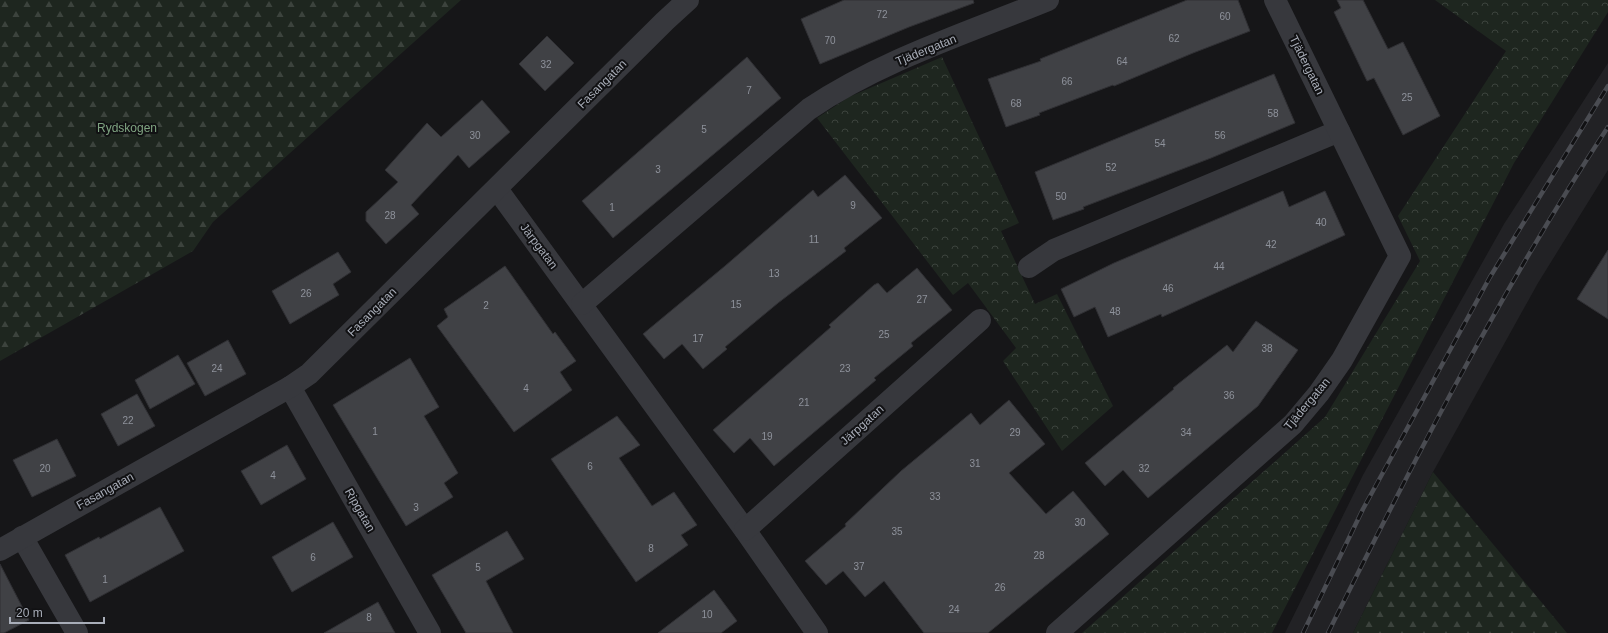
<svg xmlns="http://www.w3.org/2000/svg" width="1608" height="633" viewBox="0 0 1608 633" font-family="Arial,sans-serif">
	<defs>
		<pattern id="forest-firs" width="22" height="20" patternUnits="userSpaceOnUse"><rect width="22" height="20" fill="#1e261f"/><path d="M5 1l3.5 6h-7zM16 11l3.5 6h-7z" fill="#3c433d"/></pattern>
		<pattern id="park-crowns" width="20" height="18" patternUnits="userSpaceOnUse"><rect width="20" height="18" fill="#1e261f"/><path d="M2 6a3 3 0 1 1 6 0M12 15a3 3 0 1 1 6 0" fill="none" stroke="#3c433d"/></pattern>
	</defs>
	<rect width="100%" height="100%" fill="#161618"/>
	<polygon fill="#222225" points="1608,63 1608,170 1538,283 1433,472 1353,633 1285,633 1363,475 1504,224"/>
	<g fill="url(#forest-firs)">
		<polygon points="0,0 461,0 213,222 193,251 0,361"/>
		<polygon points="1433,472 1567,633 1353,633"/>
	</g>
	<g fill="url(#park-crowns)">
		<polygon points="1435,0 1608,0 1608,12 1514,163 1272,633 1082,633 1325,417 1420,261 1398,216 1506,51"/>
		<polygon points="942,57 1019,223 1001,231 1035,304 1057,294 1113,406 1062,451 1003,361 1016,348 968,283 953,295 817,118 849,97"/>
	</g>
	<g fill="#404145" stroke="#303034">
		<polygon points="844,0 973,0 974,3 909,27 820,64 801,19"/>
		<polygon points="1187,0 1238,0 1250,31 1193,53 1114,86 1113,85 1039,113 1040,115 1006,127 988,79 1041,61 1040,59"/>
		<polygon points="1337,0 1363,0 1388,49 1403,42 1440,116 1403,135 1374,78 1367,81 1334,12 1341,8"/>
		<polygon points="547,36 574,63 545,91 519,64"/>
		<polygon points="747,57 781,98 613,238 582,201"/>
		<polygon points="1274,74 1295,123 1211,158 1083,207 1084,209 1053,220 1035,172"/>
		<polygon points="482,100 510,132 469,168 458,155 411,205 419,214 386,244 366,221 366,212 398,182 385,170 427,123 441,137"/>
		<polygon points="845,175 882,218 844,248 846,251 778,303 725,347 727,349 703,369 682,344 664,359 643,334 725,266 813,190 818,197"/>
		<polygon points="1283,191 1289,207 1325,191 1345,235 1162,317 1161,314 1108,337 1095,307 1074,317 1061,289 1114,263"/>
		<polygon points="1608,250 1608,319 1577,299"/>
		<polygon points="338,252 351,272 333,284 339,295 290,324 272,291"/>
		<polygon points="505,266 553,334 555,332 576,361 560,372 572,390 514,432 437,326 448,317 444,309"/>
		<polygon points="917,268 952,310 911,343 913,346 874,378 876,380 774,466 750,438 734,453 713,430 831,327 829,325 874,285 878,283 887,293"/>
		<polygon points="1256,321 1298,350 1258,406 1148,498 1123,470 1105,486 1085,463 1174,389 1173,388 1227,345 1233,352"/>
		<polygon points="228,340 246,374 205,396 187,363"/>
		<polygon points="178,355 195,384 150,409 135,380"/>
		<polygon points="410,358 439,407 424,416 458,473 444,483 453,497 406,526 333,405"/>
		<polygon points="137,394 155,426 118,446 101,414"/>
		<polygon points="1009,400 1045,444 1009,473 1046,514 1073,491 1109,534 988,633 924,633 884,581 865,597 843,571 826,585 805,561 846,526 845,524 901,471 971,413 980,425"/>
		<polygon points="617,416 640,445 619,458 652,506 674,492 697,525 681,535 688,545 636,582 551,459"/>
		<polygon points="57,439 76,476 32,497 13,460"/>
		<polygon points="287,445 306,479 261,505 241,471"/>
		<polygon points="160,507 184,551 90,602 65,555 99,537 100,539"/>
		<polygon points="333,522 353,557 292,592 272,557"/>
		<polygon points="507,531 524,559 486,581 513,633 466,633 432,575"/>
		<polygon points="0,564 29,620 4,633 0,633"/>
		<polygon points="714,590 737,621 721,633 658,633"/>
		<polygon points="378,602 395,633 324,633"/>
	</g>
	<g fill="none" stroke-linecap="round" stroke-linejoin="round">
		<g stroke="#37383d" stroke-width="22">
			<polyline points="497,189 745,530 817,633"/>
			<polyline points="1029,267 1054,250 1339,131"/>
			<path d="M582 304 809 109C882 60 967 33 1048 0"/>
			<polyline points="290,387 430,633"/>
			<polyline points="745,530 980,320"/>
			<polyline points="22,537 77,633"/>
			<polyline points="0,550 290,387 309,374 665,21 688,0"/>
			<polyline points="1057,633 1293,424 1319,393 1342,360 1400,256 1275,0"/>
		</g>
		<g stroke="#4a4c52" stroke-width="4.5">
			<g id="rail">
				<polyline points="1303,633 1363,509 1490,277 1608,86"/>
				<path d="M1328 633C1414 460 1502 288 1608 127"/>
			</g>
		</g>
		<use href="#rail" stroke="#111113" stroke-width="3" stroke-dasharray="9" stroke-linecap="butt"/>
	</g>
	<g text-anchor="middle" stroke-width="4" stroke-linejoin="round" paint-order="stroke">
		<g font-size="10" fill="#8e929b">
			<text x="882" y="18">72</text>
			<text x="1225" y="20">60</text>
			<text x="1174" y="42">62</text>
			<text x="830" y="44">70</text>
			<text x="1122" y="65">64</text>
			<text x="546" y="68">32</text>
			<text x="1067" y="85">66</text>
			<text x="749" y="94">7</text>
			<text x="1407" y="101">25</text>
			<text x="1016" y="107">68</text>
			<text x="1273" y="117">58</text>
			<text x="704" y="133">5</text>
			<text x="475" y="139">30</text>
			<text x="1220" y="139">56</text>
			<text x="1160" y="147">54</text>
			<text x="1111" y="171">52</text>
			<text x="658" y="173">3</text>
			<text x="1061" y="200">50</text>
			<text x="853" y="209">9</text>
			<text x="612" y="211">1</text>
			<text x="390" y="219">28</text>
			<text x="1321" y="226">40</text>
			<text x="814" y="243">11</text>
			<text x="1271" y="248">42</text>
			<text x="1219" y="270">44</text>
			<text x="774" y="277">13</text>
			<text x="1168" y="292">46</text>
			<text x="306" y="297">26</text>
			<text x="922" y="303">27</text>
			<text x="736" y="308">15</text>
			<text x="486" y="309">2</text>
			<text x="1115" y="315">48</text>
			<text x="884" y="338">25</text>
			<text x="698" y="342">17</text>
			<text x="1267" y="352">38</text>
			<text x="217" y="372">24</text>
			<text x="845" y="372">23</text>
			<text x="526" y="392">4</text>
			<text x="1229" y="399">36</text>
			<text x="804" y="406">21</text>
			<text x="128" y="424">22</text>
			<text x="375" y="435">1</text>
			<text x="1015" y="436">29</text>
			<text x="1186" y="436">34</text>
			<text x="767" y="440">19</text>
			<text x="975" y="467">31</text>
			<text x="590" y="470">6</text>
			<text x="45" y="472">20</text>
			<text x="1144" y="472">32</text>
			<text x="273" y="479">4</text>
			<text x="935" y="500">33</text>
			<text x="416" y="511">3</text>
			<text x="1080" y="526">30</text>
			<text x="897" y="535">35</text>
			<text x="651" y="552">8</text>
			<text x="1039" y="559">28</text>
			<text x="313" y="561">6</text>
			<text x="859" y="570">37</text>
			<text x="478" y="571">5</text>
			<text x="105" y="583">1</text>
			<text x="1000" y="591">26</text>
			<text x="954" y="613">24</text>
			<text x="707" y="618">10</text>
			<text x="369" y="621">8</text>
		</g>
		<g font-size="12" fill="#a8adb8" stroke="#111113">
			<text transform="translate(926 50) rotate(-22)" y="4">Tjädergatan</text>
			<text transform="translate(1307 65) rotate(64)" y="4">Tjädergatan</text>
			<text transform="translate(602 84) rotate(-45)" y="4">Fasangatan</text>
			<text transform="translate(539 246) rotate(53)" y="4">Järpgatan</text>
			<text transform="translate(372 312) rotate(-45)" y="4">Fasangatan</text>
			<text transform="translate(1307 404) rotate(-50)" y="4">Tjädergatan</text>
			<text transform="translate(862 425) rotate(-42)" y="4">Järpgatan</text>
			<text transform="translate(105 491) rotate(-29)" y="4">Fasangatan</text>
			<text transform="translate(360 510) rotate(60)" y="4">Ripgatan</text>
		</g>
		<g font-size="12" fill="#7fa381" stroke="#111113">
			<text x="127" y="132">Rydskogen</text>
		</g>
	</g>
	<path d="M10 617v6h94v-6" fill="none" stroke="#a8adb8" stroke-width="2"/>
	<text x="16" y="617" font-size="12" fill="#a8adb8" stroke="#111113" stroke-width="3" paint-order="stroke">20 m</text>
</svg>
